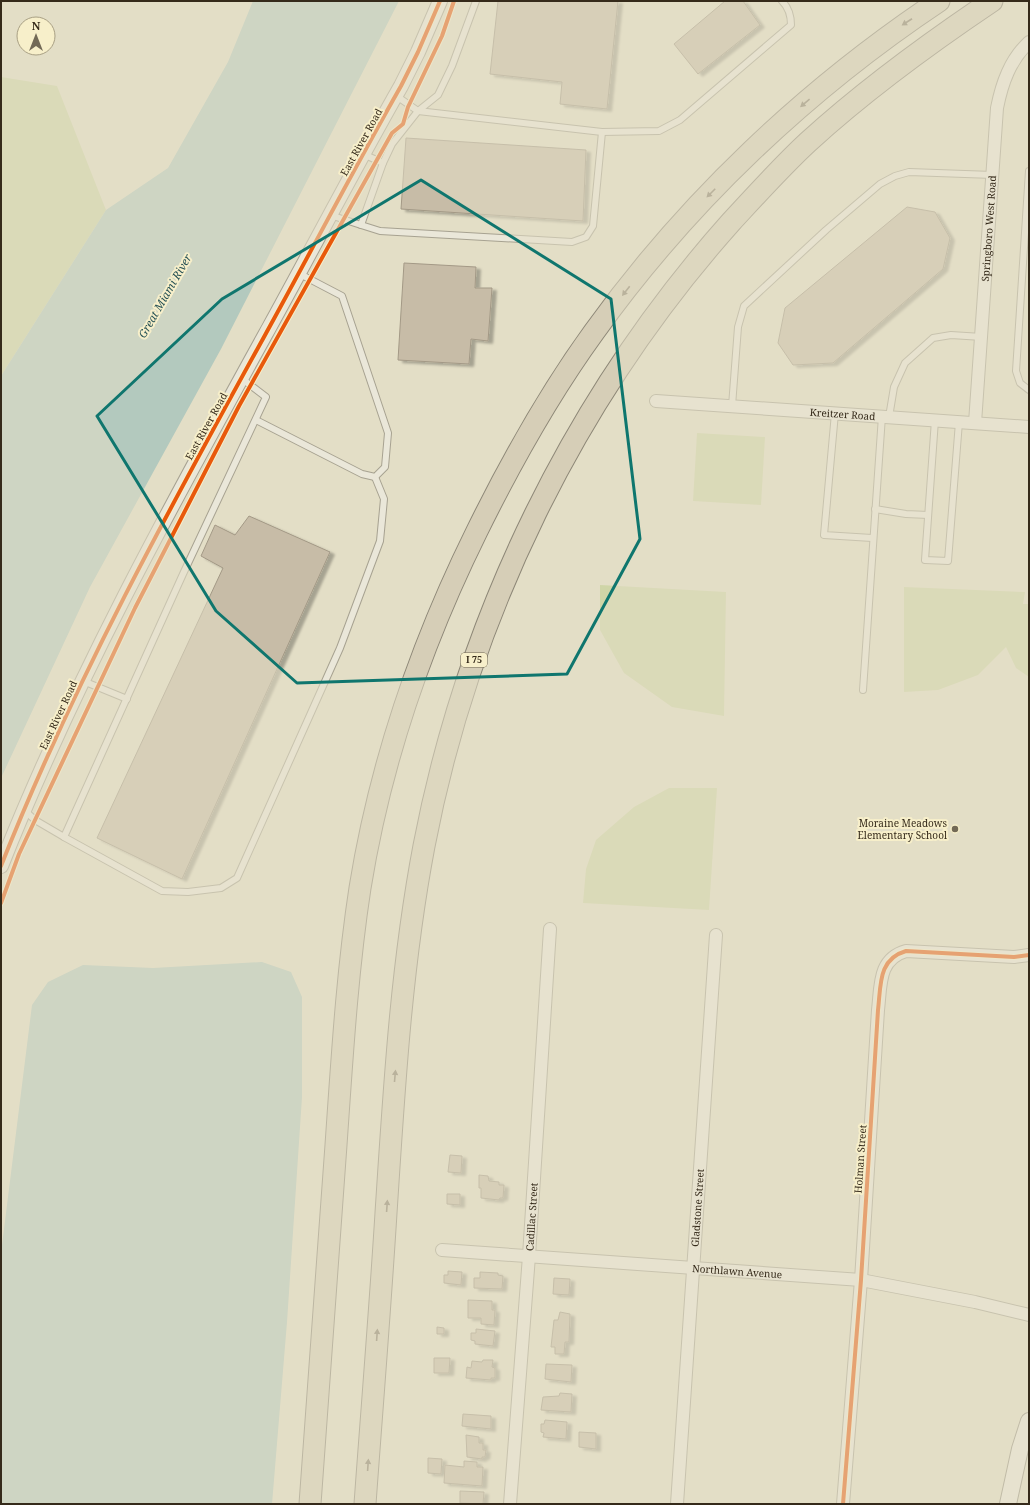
<svg xmlns="http://www.w3.org/2000/svg" width="1030" height="1505" viewBox="0 0 1030 1505" font-family="'Noto Serif',serif">
	<defs>
		<filter id="shadow"><feDropShadow dx="4.5" dy="2.5" stdDeviation="1" flood-color="#0004"/></filter>
	</defs>
	<rect width="100%" height="100%" fill="#e3dec6"/>
	<g fill="#cfd5a7">
		<polygon points="1,77 57,86 106,210 1,376"/>
		<polygon points="697,433 765,437 761,505 693,501"/>
		<polygon points="600,585 726,592 724,716 672,707 624,673 600,630"/>
		<polygon points="904,587 1025,592 1023,604 1029,604 1029,677 1016,668 1006,647 978,675 938,690 904,692"/>
		<polygon points="669,788 717,788 709,910 583,903 586,869 596,840 634,807"/>
	</g>
	<g fill="#b3c9be">
		<polygon points="253,1 399,1 221,349 90,587 1,778 1,376 106,210 168,168 228,62"/>
		<polygon points="262,962 291,972 302,997 302,1097 287,1322 272,1504 1,1504 1,1253 32,1005 48,982 83,965 153,968"/>
	</g>
	<g fill="#c7bca7" stroke="#a39986" filter="url(#shadow)">
		<polygon points="498,1 618,1 607,109 560,104 562,82 490,74"/>
		<polygon points="725,1 743,1 760,25 698,74 674,44"/>
		<polygon points="406,138 586,150 583,221 401,209"/>
		<polygon points="907,207 935,212 950,238 943,269 833,363 793,365 778,343 785,308"/>
		<polygon points="404,263 476,267 475,288 492,288 488,341 471,339 469,364 398,360"/>
		<polygon points="249,516 330,552 182,879 97,838 223,568 201,556 215,525 235,535"/>
		<polygon points="450,1155 462,1156 461,1173 448,1172"/>
		<polygon points="479,1175 488,1176 489,1181 499,1182 499,1185 504,1185 503,1198 500,1198 499,1200 481,1198 481,1188 479,1188"/>
		<polygon points="447,1194 460,1194 460,1205 447,1204"/>
		<polygon points="448,1271 462,1272 461,1285 444,1283 444,1275 448,1275"/>
		<polygon points="480,1272 498,1273 498,1275 503,1276 502,1289 474,1288 474,1278 480,1278"/>
		<polygon points="554,1278 570,1279 569,1295 553,1294"/>
		<polygon points="468,1300 492,1301 492,1310 495,1310 494,1325 481,1324 481,1318 468,1318"/>
		<polygon points="560,1312 570,1314 569,1342 565,1342 564,1354 555,1354 555,1347 551,1347 554,1320 558,1320"/>
		<polygon points="437,1327 444,1328 444,1334 437,1334"/>
		<polygon points="476,1329 495,1331 493,1346 475,1344 475,1341 471,1340 471,1333 476,1333"/>
		<polygon points="434,1358 450,1358 449,1373 434,1373"/>
		<polygon points="483,1360 493,1360 492,1367 495,1368 495,1378 491,1378 491,1380 466,1378 467,1367 471,1368 472,1361 482,1362"/>
		<polygon points="546,1364 572,1365 571,1382 545,1379"/>
		<polygon points="560,1393 572,1394 571,1412 541,1410 543,1397 559,1396"/>
		<polygon points="463,1414 491,1416 491,1429 462,1426"/>
		<polygon points="545,1420 567,1422 566,1439 543,1437 544,1433 541,1432 541,1424 544,1424"/>
		<polygon points="579,1432 596,1433 596,1449 579,1447"/>
		<polygon points="466,1435 479,1437 479,1443 483,1443 483,1450 486,1450 485,1457 482,1457 482,1459 467,1457"/>
		<polygon points="428,1458 442,1459 441,1474 428,1473"/>
		<polygon points="464,1461 477,1462 477,1467 483,1467 482,1486 444,1483 445,1465 464,1467"/>
		<polygon points="460,1491 484,1492 483,1504 460,1503"/>
	</g>
	<g fill="none" stroke-linecap="round" stroke-linejoin="round">
		<g stroke="#a7a291" stroke-width="8">
			<g id="service">
				<path d="M395 95 418 111 602 132 659 131 680 120 791 25C791 15 789 8 782 1"/>
				<polyline points="383,163 392,144 418,111 438,95 452,66 476,1"/>
				<polyline points="1029,171 1016,371 1020,383 1029,390"/>
				<polyline points="330,215 361,225 383,163 363,154"/>
				<polyline points="361,225 380,231 572,242 586,237 593,226 602,132"/>
				<polyline points="732,406 738,327 744,306 826,230 880,184 895,176 909,172 993,175"/>
				<polyline points="835,413 824,535 872,538"/>
				<polyline points="889,417 894,387 905,363 933,338 951,335 982,337"/>
				<polyline points="256,420 362,474 375,477 385,467 388,433 342,296 298,273"/>
				<polyline points="935,420 925,560 948,561 959,422"/>
				<polyline points="875,509 906,514 928,515"/>
				<polyline points="83,681 127,699"/>
				<polyline points="863,690 882,416"/>
				<polyline points="24,810 35,820 64,837 183,574 266,397 241,378"/>
				<polyline points="64,837 162,891 188,892 221,888 237,878 340,648 380,541 384,499 375,477"/>
			</g>
		</g>
		<g stroke="#a7a291" stroke-width="14">
			<g id="minor">
				<path id="s1" d="M656 401 1029 427"/>
				<path id="s2" d="M975 423 997 108C1002 83 1010 60 1029 42"/>
				<path id="s3" d="M442 1250 861 1280 975 1302 1029 1315"/>
				<path id="s4" d="M510 1504 529 1256 550 929"/>
				<path id="s5" d="M677 1504 716 935"/>
				<path d="M843 1504 861 1280 878 1010C881 985 878 959 906 951L1014 957 1029 955"/>
			</g>
		</g>
		<g stroke="#a7a291" stroke-width="16">
			<path id="tertiary" d="M1 866C75 679 173 502 270 326 314 246 356 165 401 86L418 52 440 1"/>
		</g>
		<g stroke="#979181" stroke-width="18">
			<polyline id="secondary" points="1008,1504 1020,1449 1029,1421"/>
		</g>
		<g stroke="#8d8777" stroke-width="23">
			<g id="motorway">
				<path d="M310 1504C319 1384 328 1264 336 1145 342 1059 347 973 360 888 380 764 421 644 477 531 511 462 549 394 594 332 687 202 807 89 939 1"/>
				<path d="M365 1504C372 1407 380 1310 386 1213 394 1090 401 967 424 846 468 616 575 397 731 222 756 195 781 167 808 142 866 89 928 44 992 1"/>
			</g>
		</g>
		<use href="#service" stroke="#eae7d9" stroke-width="6"/>
		<use href="#minor" stroke="#eae7d9" stroke-width="12"/>
		<use href="#tertiary" stroke="#eae7d9" stroke-width="14"/>
		<use href="#secondary" stroke="#eae7d9" stroke-width="16"/>
		<use href="#motorway" stroke="#d6ceb7" stroke-width="21"/>
		<g stroke="#f7efca" stroke-width="6">
			<g id="cycleway">
				<path d="M1 866C75 679 173 502 270 326 314 246 356 165 401 86L418 52 440 1"/>
				<polyline points="1,903 19,854 135,608 239,406 392,133 403,124 408,107 442,36 454,1"/>
				<path d="M843 1504 861 1280 878 1010C881 985 878 959 906 951L1014 957 1029 955"/>
			</g>
		</g>
		<use href="#cycleway" stroke="#e8590c" stroke-width="4"/>
	</g>
	<defs><path id="oneway-solid" d="M-6-.8H1V-3.2L6.5 0L1 3.2V.8H-6Z"/></defs>
	<g fill="#867c68">
		<use href="#oneway-solid" transform="translate(907 22) rotate(147)"/>
		<use href="#oneway-solid" transform="translate(805 103) rotate(140)"/>
		<use href="#oneway-solid" transform="translate(711 193) rotate(135)"/>
		<use href="#oneway-solid" transform="translate(626 291) rotate(128)"/>
		<use href="#oneway-solid" transform="translate(395 1076) rotate(-85)"/>
		<use href="#oneway-solid" transform="translate(387 1206) rotate(-86)"/>
		<use href="#oneway-solid" transform="translate(377 1335) rotate(-86)"/>
		<use href="#oneway-solid" transform="translate(368 1465) rotate(-86)"/>
	</g>
	<path d="M0 0H1030V1505H0ZM421 180 611 299 640 539 567 674 297 683 216 611 97 416 222 299Z" fill="#e3dec6" fill-opacity=".55" fill-rule="evenodd"/>
	<path fill="none" stroke="#0f766e" stroke-width="3" stroke-linejoin="round" d="M421 180 611 299 640 539 567 674 297 683 216 611 97 416 222 299Z"/>
	<circle fill="#726956" stroke="#f7efca" stroke-width="1.5" cx="955" cy="829" r="4"/>
	<g text-anchor="middle" stroke-width="4" stroke-linejoin="round" paint-order="stroke">
		<rect fill="#f7efca" stroke="#6f654f" stroke-width="1" x="461" y="653" width="26" height="14" rx="3"/>
		<g font-size="9" font-weight="bold" fill="#352a1a">
			<text x="474" y="663">I 75</text>
		</g>
		<g font-size="10" fill="#352a1a" stroke="#f7efca">
			<text transform="translate(361 142) rotate(-61)" y="4">East River Road</text>
			<text dy="4" stroke="none"><textPath href="#s2" startOffset="195">Springboro West Road</textPath></text>
			<text dy="4" stroke="none"><textPath href="#s1" startOffset="187">Kreitzer Road</textPath></text>
			<text transform="translate(206 426) rotate(-61)" y="4">East River Road</text>
			<text transform="translate(58 715) rotate(-65)" y="4">East River Road</text>
			<text transform="translate(860 1159) rotate(-86)" y="4">Holman Street</text>
			<text dy="4" stroke="none"><textPath href="#s5" startOffset="297">Gladstone Street</textPath></text>
			<text dy="4" stroke="none"><textPath href="#s4" startOffset="288">Cadillac Street</textPath></text>
			<text dy="4" stroke="none"><textPath href="#s3" startOffset="296">Northlawn Avenue</textPath></text>
		</g>
		<g font-size="10" fill="#352a1a" stroke="#f7efca" text-anchor="end">
			<text x="947" y="827">Moraine Meadows<tspan x="947" dy="12">Elementary School</tspan></text>
		</g>
		<g font-size="11" font-style="italic" fill="#285356" stroke="#f7efca">
			<text transform="translate(165 296) rotate(-60)" y="4">Great Miami River</text>
		</g>
	</g>
	<rect width="1030" height="1505" fill="none" stroke="#352a1a" stroke-width="4"/>
	<g transform="translate(36 36)"><circle r="19" fill="#f7efca" stroke="#a9a084"/>
	<path d="M0-3L7 15L0 10L-7 15Z" fill="#726956"/>
	<text y="-6" font-size="11" font-weight="bold" text-anchor="middle" fill="#352a1a">N</text>
	</g>
</svg>
